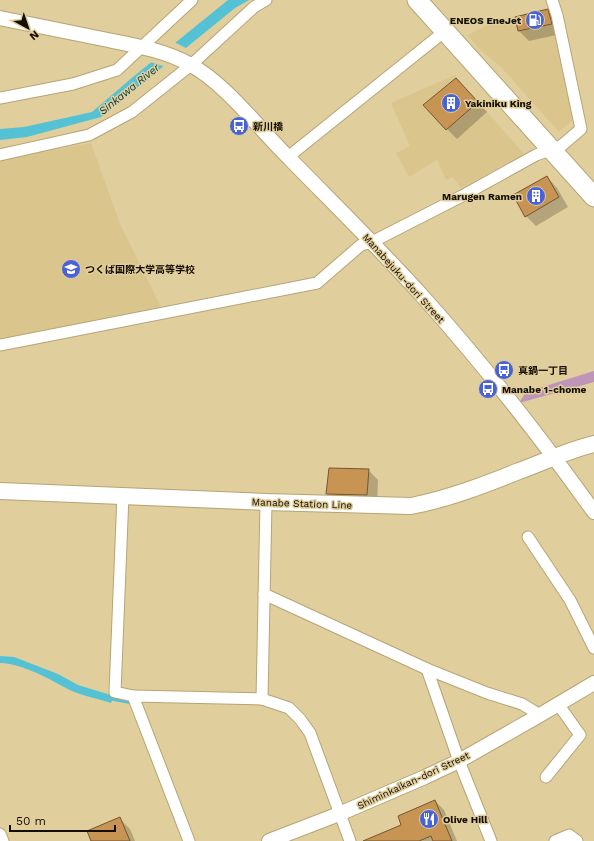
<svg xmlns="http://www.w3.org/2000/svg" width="594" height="841" viewBox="0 0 594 841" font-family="'Work Sans','Noto Sans JP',sans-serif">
	<rect width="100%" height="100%" fill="#e0ce9c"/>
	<g fill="#dac58c">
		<polygon points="549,8 574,119 559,132 501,67 478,48 468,35 498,20"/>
		<polygon points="455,75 524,154 461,188 453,177 446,180 437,160 409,177 396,153 410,146 391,103"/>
		<polygon points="91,143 120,224 164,313 0,345 0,160"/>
	</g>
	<polygon fill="#be95b9" points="594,371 594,382 519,403 526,392"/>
	<g fill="#54c2d4">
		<polygon points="228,0 249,0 235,8 101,117 27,137 0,140 0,129 24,127 92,112 133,77"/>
		<path d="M0 656 14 657 58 674 78 685 114 696 111 703C99 699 84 696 72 691 50 680 25 664 0 663Z"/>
	</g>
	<polygon fill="#e0ce9c" points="174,42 188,49 166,67 150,62"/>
	<g fill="#0003">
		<polygon points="547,10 557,20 561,34 529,41 519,31 516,17"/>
		<polygon points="456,79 487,112 457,139 447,129"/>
		<polygon points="547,177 557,188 568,207 536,226 526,216"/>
		<polygon points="368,470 378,480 377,505 338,504 327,494"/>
		<polygon points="435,801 444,810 457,841 381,841"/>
		<polygon points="120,819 130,829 135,841 92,841"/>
	</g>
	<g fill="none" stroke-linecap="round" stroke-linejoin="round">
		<polyline stroke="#54c2d4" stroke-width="4" points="109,698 130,702"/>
	</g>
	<g fill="#c79454" stroke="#75552f">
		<polygon points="548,9 552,24 518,31 515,17"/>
		<polygon points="456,78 478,102 446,130 423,105"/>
		<polygon points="547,176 559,197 525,217 513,195"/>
		<polygon points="329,468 369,469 367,495 326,494"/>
		<polygon points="435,800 452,841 433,841 431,836 419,841 363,841 401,825 398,816"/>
		<polygon points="120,817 130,841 91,841 87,831"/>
	</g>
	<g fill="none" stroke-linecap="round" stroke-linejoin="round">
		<g stroke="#b6a474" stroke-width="13">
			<g id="minor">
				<polyline points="0,98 73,84 117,70 192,0"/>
				<polyline points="0,155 89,135 132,112 191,65 254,7 266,0"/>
				<polyline points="288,157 445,31"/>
				<polyline points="0,345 317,283 361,245 372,242 462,196 536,155 561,146 581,129 557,15 552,0"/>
				<polyline points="123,495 115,692 133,696"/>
				<polyline points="266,502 262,699 289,708 300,719 310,733 350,841"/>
				<polyline points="528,537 570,600 594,648"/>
				<polyline points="264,594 427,669 487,693 522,704 540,715"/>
				<polyline points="427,669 459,761 491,841"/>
				<polyline points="546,777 580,735 558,704"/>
				<polyline points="0,834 3,841"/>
				<polyline points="189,841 133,696 262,699"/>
				<polyline points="555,841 569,835 577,841"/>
			</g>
		</g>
		<g stroke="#b6a474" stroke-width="16">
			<g id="tertiary">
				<path d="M0 18C34 25 68 32 103 39 133 45 164 50 191 65 227 85 260 130 290 159 335 205 381 250 424 298 485 366 541 438 594 512"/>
				<polyline points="269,841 339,814 425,777 459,761 540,715 594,683"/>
			</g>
		</g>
		<g stroke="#b6a474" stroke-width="18">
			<path id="secondary" d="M0 491 266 502 411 506C448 499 484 485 519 471 544 462 568 450 594 444"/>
		</g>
		<g stroke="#b6a474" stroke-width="21">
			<polyline id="trunk" points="417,0 594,197"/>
		</g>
		<use href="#minor" stroke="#fff" stroke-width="11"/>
		<use href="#tertiary" stroke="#fff" stroke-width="14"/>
		<use href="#secondary" stroke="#fff" stroke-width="16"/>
		<use href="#trunk" stroke="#fff" stroke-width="19"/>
	</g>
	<defs>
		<g id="fuel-disc" transform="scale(1)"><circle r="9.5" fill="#4a62d7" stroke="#e0ce9c"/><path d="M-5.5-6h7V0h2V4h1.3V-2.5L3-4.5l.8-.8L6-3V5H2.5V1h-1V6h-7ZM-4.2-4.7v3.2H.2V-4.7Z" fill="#fff"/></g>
		<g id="building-disc" transform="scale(1)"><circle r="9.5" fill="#4a62d7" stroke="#e0ce9c"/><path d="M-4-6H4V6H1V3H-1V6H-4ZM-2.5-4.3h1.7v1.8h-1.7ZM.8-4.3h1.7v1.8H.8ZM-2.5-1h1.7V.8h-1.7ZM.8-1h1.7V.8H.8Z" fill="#fff"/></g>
		<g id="bus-disc" transform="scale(1)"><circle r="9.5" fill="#4a62d7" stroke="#e0ce9c"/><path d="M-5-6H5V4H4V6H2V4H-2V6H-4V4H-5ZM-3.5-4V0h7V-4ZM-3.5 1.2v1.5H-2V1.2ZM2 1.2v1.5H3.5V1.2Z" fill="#fff"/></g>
		<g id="school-disc" transform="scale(1)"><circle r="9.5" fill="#4a62d7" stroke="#e0ce9c"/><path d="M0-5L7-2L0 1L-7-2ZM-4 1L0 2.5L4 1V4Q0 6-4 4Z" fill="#fff"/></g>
		<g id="restaurant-disc" transform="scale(1)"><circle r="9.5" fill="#4a62d7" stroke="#e0ce9c"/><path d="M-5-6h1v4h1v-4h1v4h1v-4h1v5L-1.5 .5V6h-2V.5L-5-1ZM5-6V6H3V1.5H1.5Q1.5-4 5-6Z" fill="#fff"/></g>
	</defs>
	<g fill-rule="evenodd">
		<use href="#fuel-disc" x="535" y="20"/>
		<use href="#building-disc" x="451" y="103"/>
		<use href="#bus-disc" x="239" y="126"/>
		<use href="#building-disc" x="536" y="196"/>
		<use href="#school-disc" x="71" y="269"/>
		<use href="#bus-disc" x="504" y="370"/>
		<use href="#bus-disc" x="488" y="389"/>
		<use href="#restaurant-disc" x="429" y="819"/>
	</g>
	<g text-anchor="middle" stroke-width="3" stroke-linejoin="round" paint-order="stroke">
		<g font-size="10" font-weight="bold" fill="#140d00" stroke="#e0ce9c" text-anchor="start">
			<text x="521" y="24" text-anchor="end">ENEOS EneJet</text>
			<text x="465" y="107">Yakiniku King</text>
			<text x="253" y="130">新川橋</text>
			<text x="522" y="200" text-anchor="end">Marugen Ramen</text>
			<text x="85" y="273">つくば国際大学高等学校</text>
			<text x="518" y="374">真鍋一丁目</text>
			<text x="502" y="393">Manabe 1-chome</text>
			<text x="443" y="823">Olive Hill</text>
		</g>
		<g font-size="10" fill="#140d00" stroke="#e0ce9c">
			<text transform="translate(404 278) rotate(48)" y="4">Manabejuku-dori Street</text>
			<text transform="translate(302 503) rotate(2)" y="4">Manabe Station Line</text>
			<text transform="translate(413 780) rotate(-25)" y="4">Shiminkaikan-dori Street</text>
		</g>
		<g font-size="11" font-style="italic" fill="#00363e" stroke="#e0ce9c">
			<text transform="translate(129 89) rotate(-39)" y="4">Sinkawa River</text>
		</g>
	</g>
	<g transform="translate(28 28) rotate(140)" stroke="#e0ce9c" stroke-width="3" paint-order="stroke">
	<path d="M0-3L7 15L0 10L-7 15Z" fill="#140d00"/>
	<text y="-6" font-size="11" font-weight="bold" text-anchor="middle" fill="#140d00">N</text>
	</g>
	<path d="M10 825v6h105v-6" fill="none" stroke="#140d00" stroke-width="2"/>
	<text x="16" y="825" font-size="12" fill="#140d00" stroke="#e0ce9c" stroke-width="3" paint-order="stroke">50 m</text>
</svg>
